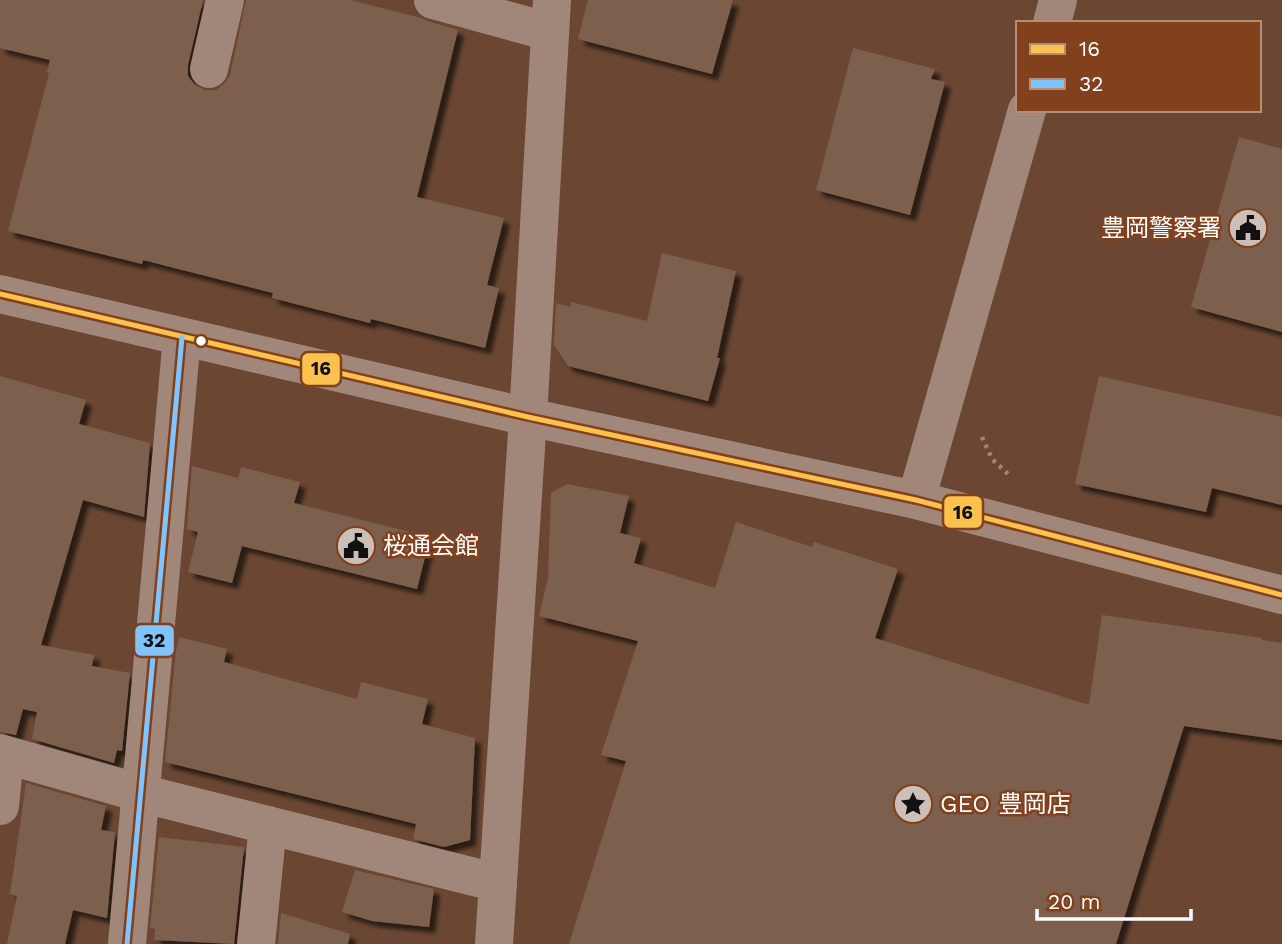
<svg xmlns="http://www.w3.org/2000/svg" width="1282" height="944" viewBox="0 0 1282 944" font-family="'Work Sans','Noto Sans JP',sans-serif">
	<defs>
		<filter id="shadow"><feDropShadow dx="6" dy="6" stdDeviation="2" flood-color="#0009"/></filter>
	</defs>
	<rect width="100%" height="100%" fill="#6b4733"/>
	<g fill="#7c5f4e" filter="url(#shadow)">
		<polygon points="0,0 203,0 188,65 188,76 194,84 205,90 216,90 224,84 230,75 246,0 350,0 421,18 427,21 458,30 417,197 504,218 487,285 499,288 485,348 371,319 370,323 272,298 273,293 143,260 142,264 8,231 49,73 47,72 50,60 0,48"/>
		<polygon points="588,0 733,0 712,74 578,39"/>
		<polygon points="853,48 935,69 931,79 945,82 910,215 816,190"/>
		<polygon points="1239,137 1282,149 1282,332 1191,307"/>
		<polygon points="662,253 736,271 717,358 720,358 708,401 568,366 554,345 556,303 570,307 571,302 647,321"/>
		<polygon points="0,376 86,400 79,424 150,443 144,517 83,500 41,645 94,655 92,666 130,673 122,751 117,750 114,763 32,739 37,712 23,709 16,735 0,732"/>
		<polygon points="1099,376 1282,417 1282,505 1212,488 1206,512 1075,484"/>
		<polygon points="192,466 238,478 241,467 300,482 294,503 430,537 417,589 242,546 232,583 188,572 198,532 187,529"/>
		<polygon points="567,484 629,496 620,533 641,538 634,563 715,588 736,522 812,547 814,542 898,569 875,638 1089,705 1102,615 1262,638 1262,640 1282,643 1282,740 1184,726 1116,944 569,944 626,761 601,755 638,641 539,616 548,578 551,493"/>
		<polygon points="179,637 227,649 224,662 357,699 361,682 428,699 422,724 475,738 470,840 444,847 413,839 416,824 165,762 176,651"/>
		<polygon points="26,783 106,806 101,830 115,832 107,918 73,910 65,944 7,944 17,896 10,894"/>
		<polygon points="159,837 244,847 234,944 154,940 155,929 150,928"/>
		<polygon points="355,870 434,889 429,927 372,921 342,912"/>
		<polygon points="281,913 350,934 348,944 278,944"/>
	</g>
	<g fill="none" stroke-linecap="round" stroke-linejoin="round">
		<polyline stroke="#a18779" stroke-width="4.5" stroke-dasharray="3.5 5" stroke-linecap="butt" points="982,437 992,459 1009,475"/>
		<g stroke="#a18779" stroke-width="38">
			<polyline points="433,0 550,32"/>
			<polyline points="209,69 225,0"/>
			<polyline points="0,753 140,793 498,883"/>
			<polyline points="0,806 5,755"/>
			<polyline points="127,944 182,337"/>
			<polyline points="256,944 268,825"/>
			<polyline points="494,944 528,417 552,0"/>
		</g>
		<g stroke="#a18779" stroke-width="38">
			<polyline points="1052,23 1058,0"/>
			<polyline points="0,294 528,417 916,500 1282,595"/>
			<polyline points="916,500 1027,110"/>
		</g>
		<g stroke="#82411c" stroke-width="10">
			<polyline id="bus-1" points="0,294 528,417 916,500 1282,595"/>
		</g>
		<g stroke="#82411c" stroke-width="10">
			<polyline id="bus-2" points="127,944 182,337"/>
		</g>
		<use href="#bus-1" stroke="#fcc24d" stroke-width="5"/>
		<use href="#bus-2" stroke="#80c4ff" stroke-width="5"/>
	</g>
	<defs>
		<g id="civic-disc" transform="scale(2.0125)"><circle r="9.5" fill="#cbbfb8" stroke="#82411c"/><path d="M-.6-6.5H3V-4.5H.6V-3L4-1V1h2V6H-6V1h2V-1L-.6-3ZM-1.2 2.5V6h2.4V2.5Z" fill="#111"/></g>
		<g id="sight-disc" transform="scale(2.0125)"><circle r="9.5" fill="#cbbfb8" stroke="#82411c"/><path d="M0-6L1.8-2.2L6-1.7L2.9 1.2L3.7 5.4L0 3.3L-3.7 5.4L-2.9 1.2L-6-1.7L-1.8-2.2Z" fill="#111"/></g>
	</defs>
	<g fill-rule="evenodd">
		<use href="#civic-disc" x="1248" y="228"/>
		<use href="#civic-disc" x="356" y="546"/>
		<use href="#sight-disc" x="913" y="804"/>
	</g>
	<circle fill="#fff" stroke="#82411c" stroke-width="2.5" cx="201" cy="341" r="6"/>
	<g text-anchor="middle" stroke-width="5" stroke-linejoin="round" paint-order="stroke">
		<g font-size="24" fill="#fff" stroke="#82411c" text-anchor="start">
			<text x="1221" y="236" text-anchor="end">豊岡警察署</text>
			<text x="383" y="554">桜通会館</text>
			<text x="940" y="812">GEO 豊岡店</text>
		</g>
	</g>
	<g stroke="#82411c" stroke-width="2.5">
		<rect x="301" y="352" width="40" height="34" rx="7" fill="#fcc24d"/>
		<rect x="943" y="495" width="40" height="34" rx="7" fill="#fcc24d"/>
		<rect x="134" y="624" width="41" height="33" rx="7" fill="#80c4ff"/>
	</g>
	<g font-size="19" text-anchor="middle" font-weight="bold" fill="#111">
		<text x="321" y="375">16</text>
		<text x="963" y="519">16</text>
		<text x="154" y="647">32</text>
	</g>
	<rect x="1016" y="21" width="245" height="91" fill="#82411c" stroke="#b48d77" stroke-width="2"/>
	<rect x="1030" y="44" width="35" height="10" fill="#fcc24d" stroke="#b48d77" stroke-width="2"/>
	<text x="1079" y="56" font-size="21" fill="#ffffff">16</text>
	<rect x="1030" y="79" width="35" height="10" fill="#80c4ff" stroke="#b48d77" stroke-width="2"/>
	<text x="1079" y="91" font-size="21" fill="#ffffff">32</text>
	<path d="M1037 909v10h154v-10" fill="none" stroke="#ffffff" stroke-width="3.5"/>
	<text x="1048" y="909" font-size="21" fill="#ffffff" stroke="#82411c" stroke-width="5" paint-order="stroke">20 m</text>
</svg>
